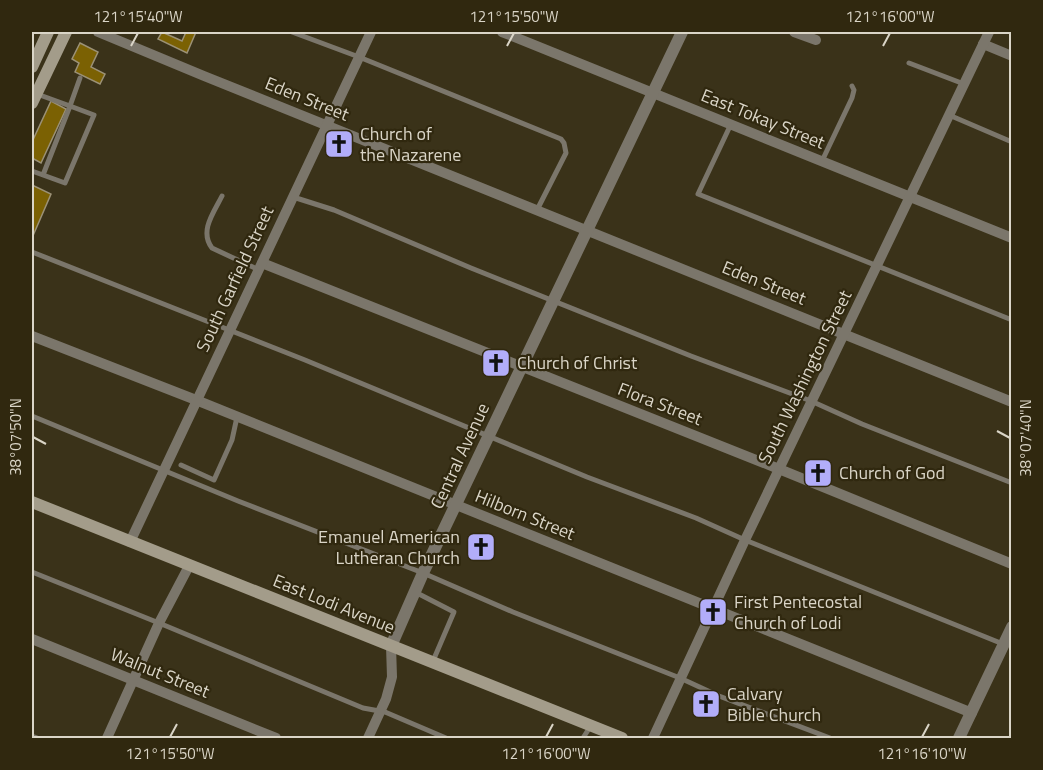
<svg xmlns="http://www.w3.org/2000/svg" width="1043" height="770" viewBox="0 0 1043 770" font-family="'Titillium Web',sans-serif">
	<rect width="100%" height="100%" fill="#3a3219"/>
	<g fill="#7b6103" stroke="#9b9176" stroke-width="1.5">
		<polygon points="162,32 182,41 186,32 196,32 187,53 158,39"/>
		<polygon points="80,43 98,52 91,67 105,74 100,84 75,72 79,63 72,59"/>
		<polygon points="51,101 66,109 41,163 32,158 32,142"/>
		<polygon points="32,185 51,194 32,238"/>
	</g>
	<g fill="none" stroke-linecap="round" stroke-linejoin="round">
		<g stroke="#7b766b" stroke-width="5">
			<polyline points="292,32 359,57 561,139 564,143 566,153 537,210"/>
			<polyline points="909,63 964,84"/>
			<polyline points="37,94 70,106 80,78"/>
			<polyline points="949,115 1012,142"/>
			<polyline points="731,124 698,194 1012,320"/>
			<polyline points="822,161 852,98 854,90 852,86"/>
			<polyline points="32,171 65,183 94,115 70,106 43,175"/>
			<path d="M222 196C214 212 199 231 212 248L259 270"/>
			<polyline points="293,197 334,210 471,268 691,356 811,401 862,424 1012,483"/>
			<polyline points="32,252 305,360 587,477 696,518 745,540 1003,644"/>
			<polyline points="32,416 238,501 423,573 513,612 680,678 719,696 830,738"/>
			<polyline points="181,465 214,480 232,440 237,417"/>
			<polyline points="32,572 159,623 363,708 385,712 446,738"/>
			<polyline points="415,592 454,612 433,661"/>
			<polyline points="32,736 37,738"/>
			<polyline points="583,738 590,727"/>
		</g>
		<g stroke="#7b766b" stroke-width="10">
			<polyline points="98,32 204,76 1012,402"/>
			<polyline points="502,32 1012,238"/>
			<polyline points="794,32 816,40"/>
			<polyline points="983,44 1012,56"/>
			<polyline points="262,263 779,469 1012,564"/>
			<polyline points="32,336 196,400 972,713"/>
			<polyline points="130,542 371,32"/>
			<polyline points="32,639 276,738"/>
			<polyline points="107,738 159,623 189,566"/>
			<polyline points="368,738 386,699 392,677 391,646"/>
			<polyline points="653,738 745,540 989,32"/>
		</g>
		<g stroke="#7b766b" stroke-width="12">
			<polyline points="391,646 423,573 682,32"/>
			<polyline points="959,738 1012,627"/>
		</g>
		<g stroke="#a39c8a" stroke-width="12">
			<polyline points="32,67 48,32"/>
			<polyline points="32,103 66,32"/>
			<polyline points="32,502 622,738"/>
		</g>
	</g>
	<path fill="none" stroke="#dad5c7" stroke-width="2" d="M131 46 138 33M507 46 514 33M883 46 890 33M997 431 1010 438M33 437 46 444M170 737 177 724M546 737 553 724M922 737 929 724"/>
	<defs>
		<g id="church-square" transform="scale(1.5)"><rect x="-9" y="-9" width="18" height="18" rx="4" fill="#b2adf9" stroke="#30280f"/><path d="M-1.2-6h2.4v3.5h3.3v2.4h-3.3V6h-2.4V-.1h-3.3v-2.4h3.3Z" fill="#111"/></g>
	</defs>
	<g fill-rule="evenodd">
		<use href="#church-square" x="339" y="144"/>
		<use href="#church-square" x="496" y="363"/>
		<use href="#church-square" x="818" y="473"/>
		<use href="#church-square" x="481" y="547"/>
		<use href="#church-square" x="713" y="612"/>
		<use href="#church-square" x="706" y="704"/>
	</g>
	<g text-anchor="middle" stroke-width="4.5" stroke-linejoin="round" paint-order="stroke">
		<g font-size="18" fill="#dad5c7" stroke="#30280f">
			<text transform="translate(307 99) rotate(22)" y="6">Eden Street</text>
			<text transform="translate(763 119) rotate(22)" y="6">East Tokay Street</text>
			<text transform="translate(235 279) rotate(-65)" y="6">South Garfield Street</text>
			<text transform="translate(764 283) rotate(22)" y="6">Eden Street</text>
			<text transform="translate(805 377) rotate(-64)" y="6">South Washington Street</text>
			<text transform="translate(660 404) rotate(21)" y="6">Flora Street</text>
			<text transform="translate(460 456) rotate(-65)" y="6">Central Avenue</text>
			<text transform="translate(525 515) rotate(22)" y="6">Hilborn Street</text>
			<text transform="translate(334 604) rotate(22)" y="6">East Lodi Avenue</text>
			<text transform="translate(160 673) rotate(22)" y="6">Walnut Street</text>
		</g>
		<g font-size="18" fill="#dad5c7" stroke="#30280f" text-anchor="start">
			<text x="360" y="140">Church of<tspan x="360" dy="21">the Nazarene</tspan></text>
			<text x="517" y="369">Church of Christ</text>
			<text x="839" y="479">Church of God</text>
			<text x="460" y="543" text-anchor="end">Emanuel American<tspan x="460" dy="21">Lutheran Church</tspan></text>
			<text x="734" y="608">First Pentecostal<tspan x="734" dy="21">Church of Lodi</tspan></text>
			<text x="727" y="700">Calvary<tspan x="727" dy="21">Bible Church</tspan></text>
		</g>
	</g>
	<rect width="1043" height="770" fill="none" stroke="#30280f" stroke-width="66"/>
	<rect x="33" y="33" width="977" height="704" fill="none" stroke="#dad5c7" stroke-width="2"/>
	<g font-size="15" text-anchor="middle" fill="#dad5c7">
		<text x="138" y="22">121°15'40"W</text>
		<text x="514" y="22">121°15'50"W</text>
		<text x="890" y="22">121°16'00"W</text>
		<text transform="translate(16 437) rotate(-90)" y="5">38°07'50"N</text>
		<text transform="translate(1026 438) rotate(-90)" y="5">38°07'40"N</text>
		<text x="170" y="759">121°15'50"W</text>
		<text x="546" y="759">121°16'00"W</text>
		<text x="922" y="759">121°16'10"W</text>
	</g>
</svg>
